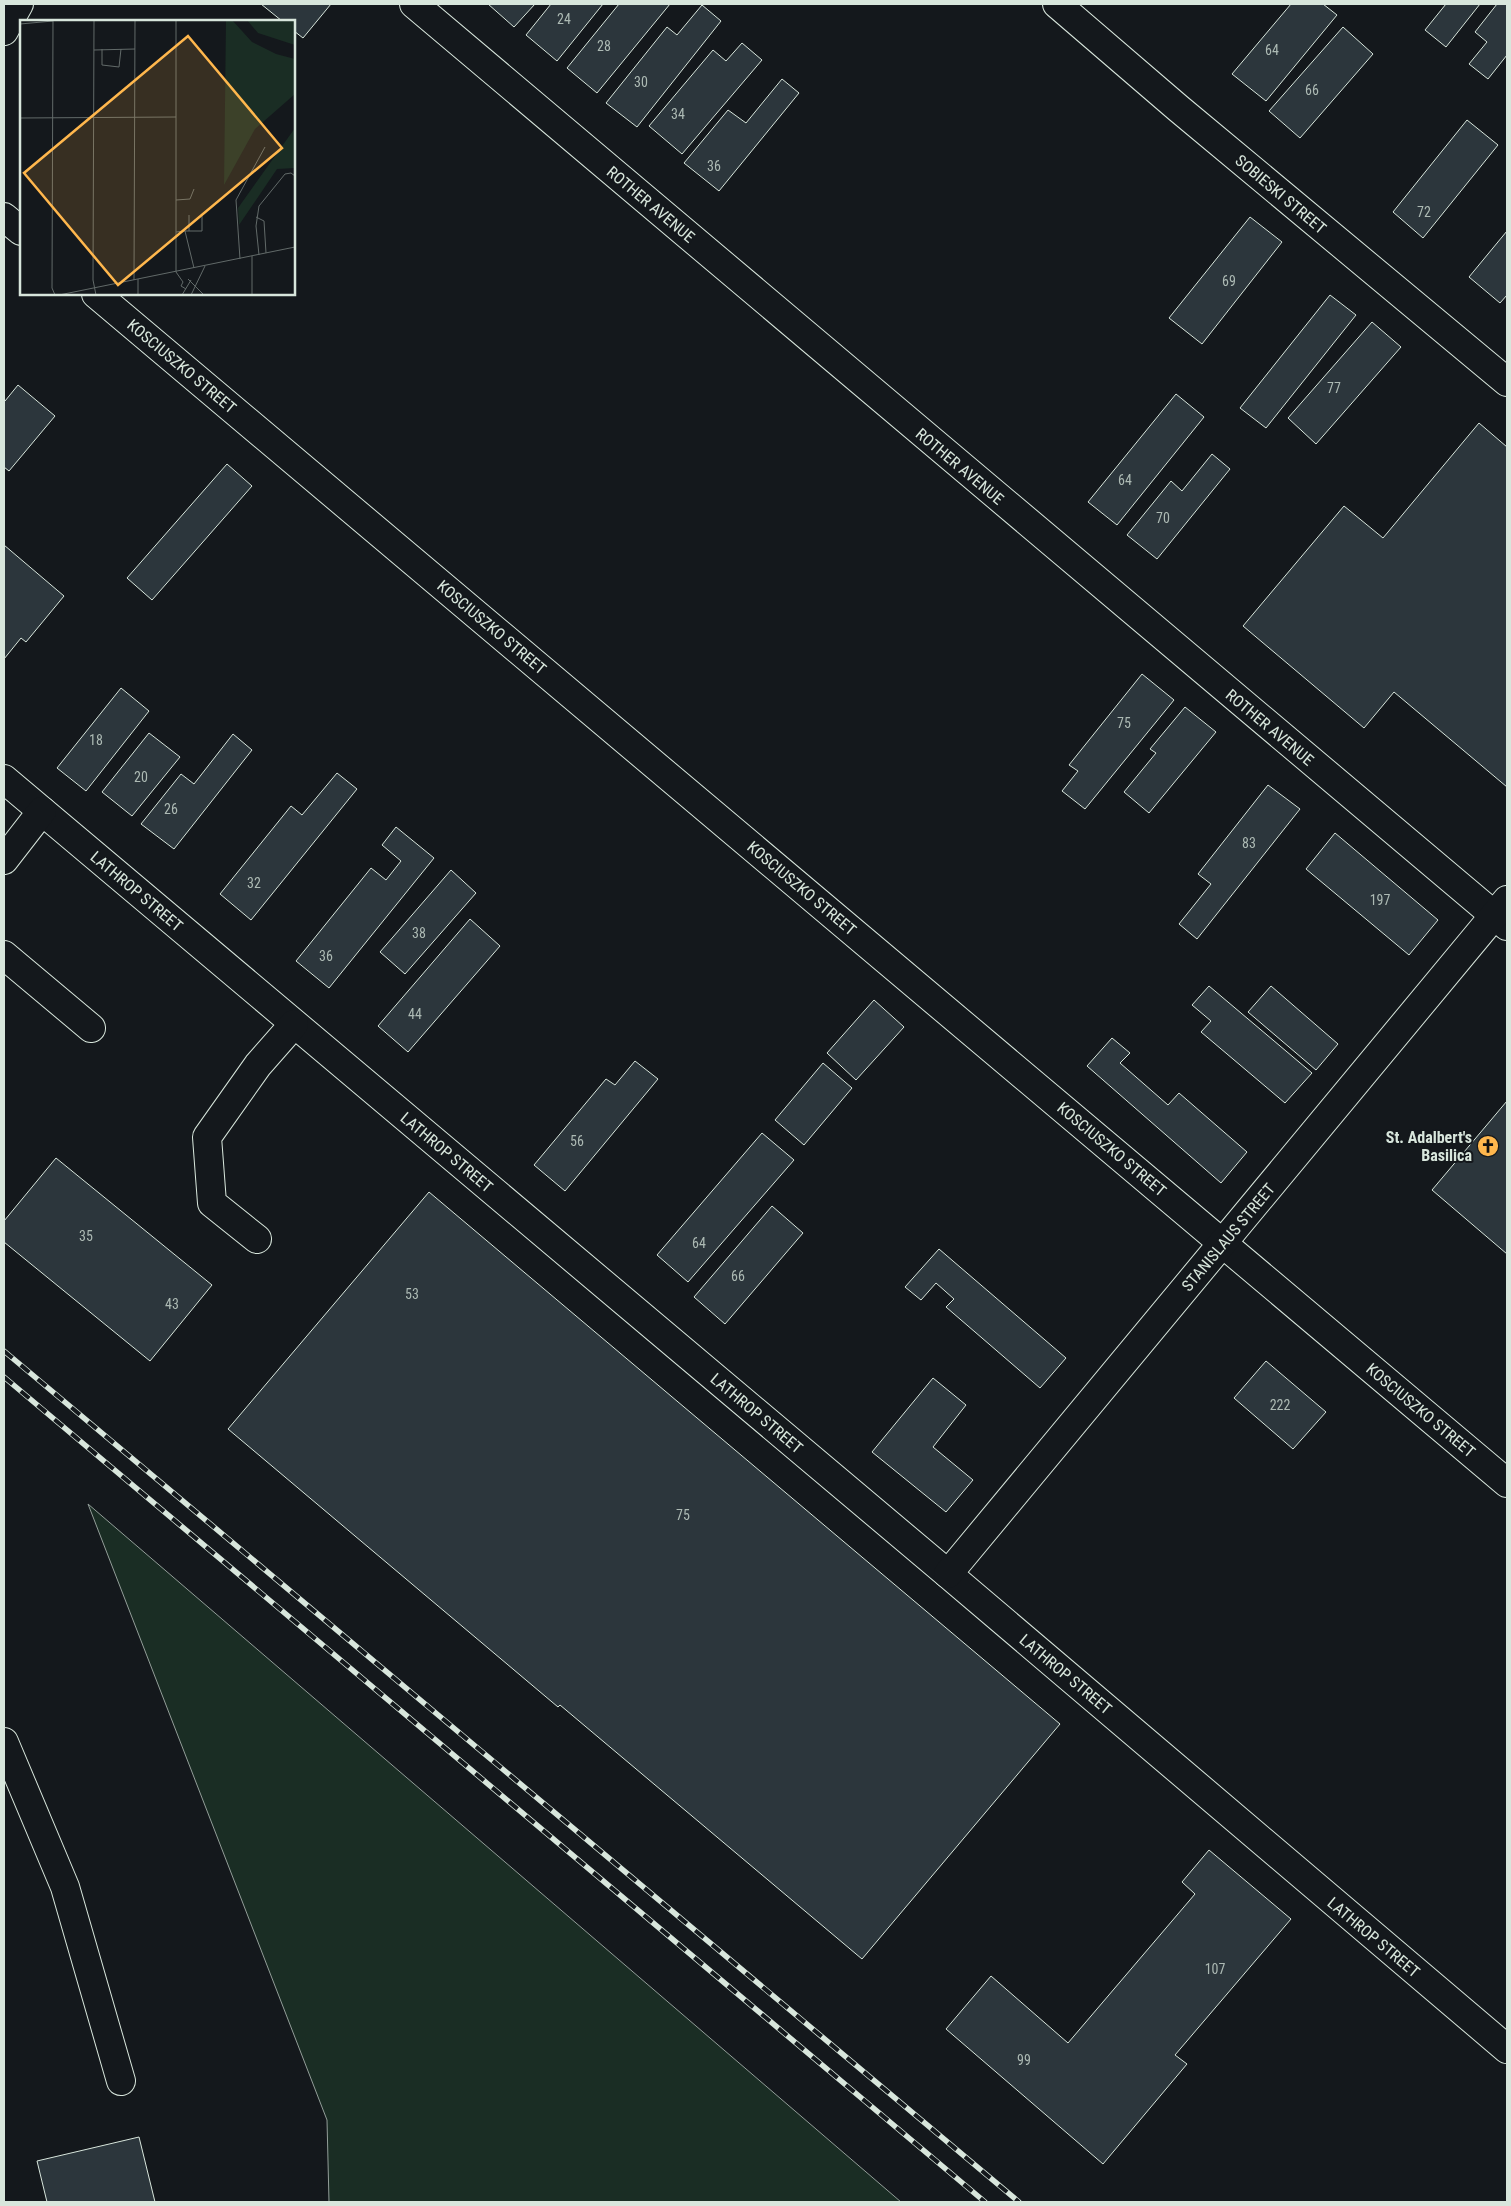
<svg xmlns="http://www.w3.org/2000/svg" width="1511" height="2206" viewBox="0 0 1511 2206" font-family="'Roboto Condensed',sans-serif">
	<rect width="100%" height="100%" fill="#14181c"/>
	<polygon fill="#1a2d24" stroke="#939e99" points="88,1504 901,2202 329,2202 327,2120"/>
	<g fill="#2c363c" stroke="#d8e6dc">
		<polygon points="261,4 331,4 303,38 294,31 294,21 282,21"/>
		<polygon points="488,4 535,4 514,27"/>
		<polygon points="551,4 603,4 557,61 526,35"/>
		<polygon points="619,4 670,4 597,93 567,68"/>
		<polygon points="1291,4 1323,4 1337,15 1266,101 1232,74"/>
		<polygon points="1446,4 1480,4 1446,47 1425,30"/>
		<polygon points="1497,4 1507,4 1507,55 1488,79 1469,64 1487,42 1475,32"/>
		<polygon points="702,5 721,21 637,127 606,103 667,27 677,35"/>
		<polygon points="1343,27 1373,54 1300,138 1269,111"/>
		<polygon points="742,43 762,60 682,154 649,126 713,50 726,61"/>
		<polygon points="782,79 799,93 719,191 684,163 728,110 746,123"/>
		<polygon points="1467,120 1498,145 1423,238 1393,212"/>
		<polygon points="1250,217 1282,242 1202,344 1169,318"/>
		<polygon points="1507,231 1507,295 1500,303 1469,277"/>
		<polygon points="1330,295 1356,315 1266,428 1240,408"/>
		<polygon points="1372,322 1401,347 1316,444 1288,418"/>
		<polygon points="18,385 55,416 9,471 4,467 4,400 5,401"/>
		<polygon points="1176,394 1204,417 1117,525 1088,502"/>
		<polygon points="1479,423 1507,447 1507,787 1394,692 1364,728 1243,626 1344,506 1383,538"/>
		<polygon points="1212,454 1230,469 1157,559 1127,535 1171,481 1182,491"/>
		<polygon points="227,464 252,486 152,600 127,578"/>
		<polygon points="4,545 64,596 26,642 21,638 4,659"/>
		<polygon points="1142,674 1174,700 1085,809 1062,791 1078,771 1069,765"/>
		<polygon points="121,688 149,711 86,791 57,768"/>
		<polygon points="1185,707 1216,732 1149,813 1124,792 1156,753 1150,749"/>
		<polygon points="149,733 180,757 132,816 102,792"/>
		<polygon points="233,734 252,750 174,849 141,824 181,774 194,784"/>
		<polygon points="337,773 357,789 251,920 220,894 291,806 302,815"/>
		<polygon points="1268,785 1300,809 1197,939 1179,924 1211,884 1198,874"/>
		<polygon points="396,827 434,858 329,988 296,961 371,868 386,880 401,861 382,845"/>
		<polygon points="1335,833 1438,920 1409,955 1306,869"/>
		<polygon points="451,870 476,893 405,974 380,952"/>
		<polygon points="470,919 500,946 408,1052 378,1026"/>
		<polygon points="1209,986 1312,1073 1285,1103 1201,1032 1211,1021 1192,1005"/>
		<polygon points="1271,986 1338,1044 1316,1070 1248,1012"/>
		<polygon points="874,1000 904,1027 856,1080 827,1053"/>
		<polygon points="1112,1038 1130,1053 1120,1063 1168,1105 1179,1093 1247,1152 1221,1183 1087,1066"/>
		<polygon points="635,1061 658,1079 565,1191 534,1165 606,1079 615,1085"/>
		<polygon points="823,1063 852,1088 804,1145 775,1120"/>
		<polygon points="1507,1101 1507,1254 1432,1190"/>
		<polygon points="762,1133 794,1160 688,1282 657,1255"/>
		<polygon points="56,1158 212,1285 150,1361 4,1242 4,1221"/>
		<polygon points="429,1192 1060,1724 862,1959 560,1705 558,1707 228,1429"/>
		<polygon points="772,1206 803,1233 725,1324 694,1297"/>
		<polygon points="939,1249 1066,1358 1040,1388 946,1307 954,1299 936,1283 921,1300 905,1287"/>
		<polygon points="1266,1361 1326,1412 1293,1449 1234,1398"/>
		<polygon points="933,1378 966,1405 933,1447 973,1480 946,1512 872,1452"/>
		<polygon points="1209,1850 1291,1919 1175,2055 1187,2064 1103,2164 946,2029 991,1976 1068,2043 1195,1894 1182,1882"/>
		<polygon points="139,2137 155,2202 47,2202 37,2161"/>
	</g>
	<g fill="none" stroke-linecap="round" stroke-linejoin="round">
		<g stroke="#d8e6dc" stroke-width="30">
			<g id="minor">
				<polyline points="414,4 1507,926"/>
				<polyline points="1057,4 1178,108 1507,382"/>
				<polyline points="4,217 21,231"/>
				<polyline points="96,294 1507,1483"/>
				<polyline points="4,779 948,1574 1507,2049"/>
				<polyline points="4,860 42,811"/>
				<polyline points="4,955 91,1028"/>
				<polyline points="257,1239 212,1203 207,1137 258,1065 294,1024"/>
				<polyline points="948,1574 1507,900"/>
				<polyline points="4,1742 65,1887 121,2081"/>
			</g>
		</g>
		<g stroke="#d8e6dc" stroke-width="30">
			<polyline id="major" points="4,31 19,4"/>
		</g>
		<use href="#minor" stroke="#14181c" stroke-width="28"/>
		<use href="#major" stroke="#14181c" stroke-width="28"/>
		<g stroke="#d8e6dc" stroke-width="5.5">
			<g id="rail">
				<polyline points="4,1351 1019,2202"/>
				<polyline points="4,1377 985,2202"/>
			</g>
		</g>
		<use href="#rail" stroke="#14181c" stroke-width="4" stroke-dasharray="11" stroke-linecap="butt"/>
	</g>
	<defs>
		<g id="church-disc" transform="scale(1.125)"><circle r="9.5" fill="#ffb74d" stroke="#14181c"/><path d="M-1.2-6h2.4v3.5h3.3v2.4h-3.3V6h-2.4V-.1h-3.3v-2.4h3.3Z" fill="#111"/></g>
	</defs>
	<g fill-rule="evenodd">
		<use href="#church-disc" x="1488" y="1146"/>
	</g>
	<g text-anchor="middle" stroke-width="4" stroke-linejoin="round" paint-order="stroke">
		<g font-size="14" fill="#adbab4">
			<text x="564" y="24">24</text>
			<text x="604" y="51">28</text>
			<text x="1272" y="55">64</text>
			<text x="641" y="87">30</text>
			<text x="1312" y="95">66</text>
			<text x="678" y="119">34</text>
			<text x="714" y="171">36</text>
			<text x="1424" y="217">72</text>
			<text x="1229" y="286">69</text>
			<text x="1334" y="393">77</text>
			<text x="1125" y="485">64</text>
			<text x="1163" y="523">70</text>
			<text x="1124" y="728">75</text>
			<text x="96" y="745">18</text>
			<text x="141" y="782">20</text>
			<text x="171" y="814">26</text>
			<text x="1249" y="848">83</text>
			<text x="254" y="888">32</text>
			<text x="1380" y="905">197</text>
			<text x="419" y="938">38</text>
			<text x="326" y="961">36</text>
			<text x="415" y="1019">44</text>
			<text x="577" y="1146">56</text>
			<text x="86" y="1241">35</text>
			<text x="699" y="1248">64</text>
			<text x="738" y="1281">66</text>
			<text x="412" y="1299">53</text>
			<text x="172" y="1309">43</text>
			<text x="1280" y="1410">222</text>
			<text x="683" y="1520">75</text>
			<text x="1215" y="1974">107</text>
			<text x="1024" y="2065">99</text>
		</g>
		<g font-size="16" fill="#d8e6dc" stroke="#14181c">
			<text transform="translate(1281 194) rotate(40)" y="6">SOBIESKI STREET</text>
			<text transform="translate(651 204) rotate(40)" y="6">ROTHER AVENUE</text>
			<text transform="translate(182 366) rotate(40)" y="6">KOSCIUSZKO STREET</text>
			<text transform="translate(960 466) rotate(40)" y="6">ROTHER AVENUE</text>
			<text transform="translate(492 627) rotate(40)" y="6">KOSCIUSZKO STREET</text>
			<text transform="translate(1270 727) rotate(40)" y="6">ROTHER AVENUE</text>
			<text transform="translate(802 888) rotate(40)" y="6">KOSCIUSZKO STREET</text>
			<text transform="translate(137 891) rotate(40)" y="6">LATHROP STREET</text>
			<text transform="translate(1112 1149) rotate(40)" y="6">KOSCIUSZKO STREET</text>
			<text transform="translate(447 1152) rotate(40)" y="6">LATHROP STREET</text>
			<text transform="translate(1228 1237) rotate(-50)" y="6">STANISLAUS STREET</text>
			<text transform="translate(1421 1410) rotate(40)" y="6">KOSCIUSZKO STREET</text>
			<text transform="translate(757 1413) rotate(40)" y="6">LATHROP STREET</text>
			<text transform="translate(1066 1674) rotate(40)" y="6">LATHROP STREET</text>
			<text transform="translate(1374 1937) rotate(40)" y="6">LATHROP STREET</text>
		</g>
		<g font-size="16" font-weight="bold" fill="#d8e6dc" stroke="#14181c" text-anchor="end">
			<text x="1472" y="1143">St. Adalbert's<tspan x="1472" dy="18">Basilica</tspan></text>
		</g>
	</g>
	<g transform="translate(20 20)">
		<rect width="275" height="275" fill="#14181c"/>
		<path d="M206 0H212L232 22 256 34 275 39V74L235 109 204 165ZM227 0H275V25L238 13ZM275 108V148L257 149 219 205 218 188Z" fill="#1a2d24"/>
		<path fill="none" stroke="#626a69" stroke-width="1" d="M33 0 32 268 35 275M74 0 73 260 76 275M156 0V252L163 262 161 266 166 269M0 4 33 1M82 29V45L99 47 101 29M74 30 115 29M0 98 156 97M156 180 170 179 174 169M169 195V211M236 197 244 201 246 233M165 211H182V196M156 212 165 211 174 248M239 235 236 206 239 186 265 154 271 153 275 156M220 239 216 180 245 127M168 259 184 275M114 260 115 0M39 275 275 227M118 275V259M162 275 171 260M171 275 185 246M232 275V236"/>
		<path fill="#ffb74d" fill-opacity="0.15" stroke="#ffb74d" stroke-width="2.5" d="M168 16 262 128 98 265 4 153Z"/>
		<rect width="275" height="275" fill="none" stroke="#d8e6dc" stroke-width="2.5"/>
	</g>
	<rect width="1511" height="2206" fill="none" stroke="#d8e6dc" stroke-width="10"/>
</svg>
